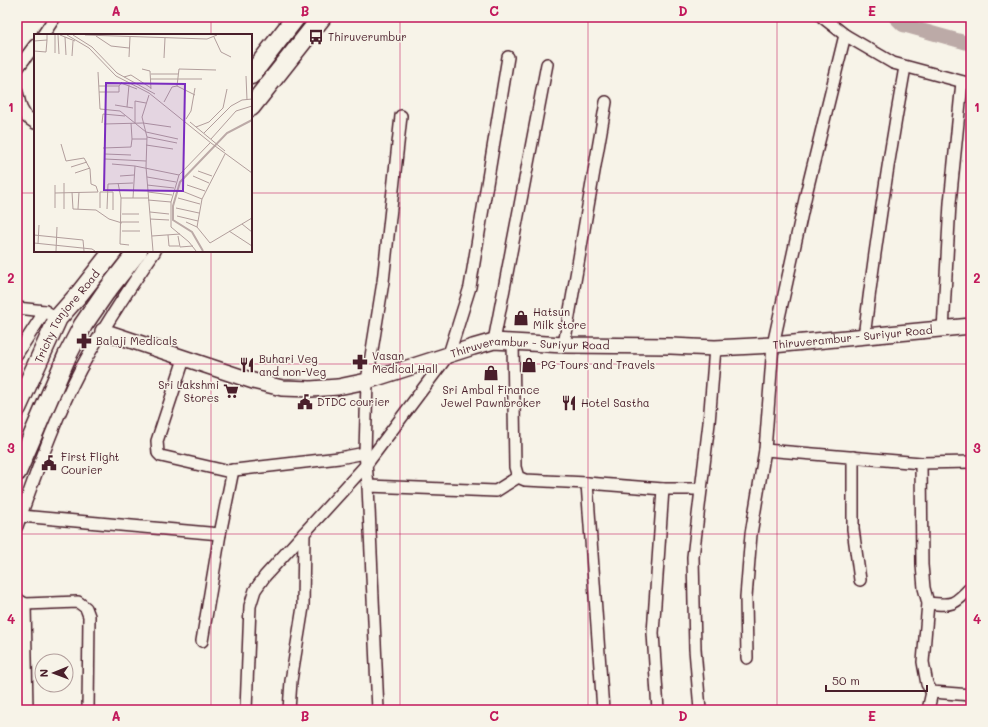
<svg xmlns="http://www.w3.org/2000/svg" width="988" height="727" viewBox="0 0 988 727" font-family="Mali,sans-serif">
	<rect width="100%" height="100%" fill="#f7f3e8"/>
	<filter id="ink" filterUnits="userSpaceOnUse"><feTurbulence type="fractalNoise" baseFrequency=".025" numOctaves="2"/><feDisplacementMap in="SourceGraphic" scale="8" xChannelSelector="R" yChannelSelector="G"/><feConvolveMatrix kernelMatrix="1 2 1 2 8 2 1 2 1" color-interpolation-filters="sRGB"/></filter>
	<g filter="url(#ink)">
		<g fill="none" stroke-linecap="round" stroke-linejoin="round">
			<polyline stroke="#bcaaa7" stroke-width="14" points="895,17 903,25 971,44"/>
			<g stroke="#4a1f2b" stroke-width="14">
				<g id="minor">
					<polyline points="822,17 845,35 893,63 971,84"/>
					<polyline points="43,35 55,17"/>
					<polyline points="845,35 807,190 773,345 765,450 921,463 971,462"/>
					<polyline points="17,69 35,45"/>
					<polyline points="17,92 21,108 26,117 35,123"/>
					<polyline points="17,308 45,311 50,314"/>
					<polyline points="943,330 950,203 962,82"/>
					<path d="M864 337C875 246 889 156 905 67"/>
					<polyline points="494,341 547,64"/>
					<polyline points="513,342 515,467 518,477 525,480 587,483 603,710"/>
					<polyline points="564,345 606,102"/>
					<polyline points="17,354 45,311"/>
					<polyline points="184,359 157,441 158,453 161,456 226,471 339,458 365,453"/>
					<polyline points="853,457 853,529 860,580"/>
					<polyline points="921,463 922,565 924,588 928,603 923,662 927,684 932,692 971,695"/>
					<polyline points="587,483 663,489 701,489"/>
					<polyline points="368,486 496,491 518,477"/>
					<polyline points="21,516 220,534"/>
					<path d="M17 526C36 474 54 420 80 370 102 329 128 290 155 251"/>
					<polyline points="17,599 25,604 27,710"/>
					<path d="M928 603C953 606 954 605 971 587"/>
					<polyline points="25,604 78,602 86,608 89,616 88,710"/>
					<polyline points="202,641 220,534 233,470"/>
					<polyline points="747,658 746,597 751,534 765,450"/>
					<polyline points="246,710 250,606 255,590 265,576 366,465 449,354 470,287 508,57"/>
					<polyline points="289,710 291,681 303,607 304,533"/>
					<polyline points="378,710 368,486 365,453 367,381 383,282 401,116"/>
					<polyline points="658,710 653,633 663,489"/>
					<polyline points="700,710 695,649 693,557 709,423 715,348"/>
					<polyline points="928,710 932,692"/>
				</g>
			</g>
			<g stroke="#4a1f2b" stroke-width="18">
				<g id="secondary">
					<path id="s1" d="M103 331 253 381 282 388 311 389 338 387 367 381 473 347 494 341 564 345 671 346 715 348 773 345 971 326"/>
				</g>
			</g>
			<g stroke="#4a1f2b" stroke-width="21">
				<g id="trunk">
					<polyline points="251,75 296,17"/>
					<polyline points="251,107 322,17"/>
					<path id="s2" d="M17 408 58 318 80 293 113 251"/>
					<polyline points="17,472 67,356 83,325 105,293 138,251"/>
				</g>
			</g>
			<use href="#minor" stroke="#f7f3e8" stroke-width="11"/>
			<use href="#secondary" stroke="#f7f3e8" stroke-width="15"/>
			<use href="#trunk" stroke="#f7f3e8" stroke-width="18"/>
		</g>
	</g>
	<path fill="none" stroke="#c2185b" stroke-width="1" stroke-opacity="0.55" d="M211 17V35M400 17V710M588 17V710M777 17V710M17 193H35M251 193H971M211 251V710M17 364H971M17 534H971"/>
	<defs>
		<g id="bus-bare" transform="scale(1.2)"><path d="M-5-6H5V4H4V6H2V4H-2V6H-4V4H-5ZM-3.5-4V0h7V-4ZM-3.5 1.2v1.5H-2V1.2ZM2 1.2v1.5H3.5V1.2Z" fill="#4a1f2b" stroke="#f7f3e8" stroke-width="2.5" paint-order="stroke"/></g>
		<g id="shop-bare" transform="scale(1.2)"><path d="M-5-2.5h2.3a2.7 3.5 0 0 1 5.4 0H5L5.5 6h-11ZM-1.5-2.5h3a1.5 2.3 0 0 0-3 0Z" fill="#4a1f2b" stroke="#f7f3e8" stroke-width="2.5" paint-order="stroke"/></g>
		<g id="pharmacy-bare" transform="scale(1.2)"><path d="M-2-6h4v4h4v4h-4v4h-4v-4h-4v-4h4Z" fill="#4a1f2b" stroke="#f7f3e8" stroke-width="2.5" paint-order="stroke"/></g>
		<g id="restaurant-bare" transform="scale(1.2)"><path d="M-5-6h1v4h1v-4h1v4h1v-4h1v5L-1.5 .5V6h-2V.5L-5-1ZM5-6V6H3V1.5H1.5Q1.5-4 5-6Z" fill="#4a1f2b" stroke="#f7f3e8" stroke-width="2.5" paint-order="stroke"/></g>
		<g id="supermarket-bare" transform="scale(1.2)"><path d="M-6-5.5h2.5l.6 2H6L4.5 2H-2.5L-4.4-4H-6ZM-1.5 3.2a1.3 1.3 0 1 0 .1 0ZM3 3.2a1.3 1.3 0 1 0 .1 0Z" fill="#4a1f2b" stroke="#f7f3e8" stroke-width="2.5" paint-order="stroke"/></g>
		<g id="civic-bare" transform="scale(1.2)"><path d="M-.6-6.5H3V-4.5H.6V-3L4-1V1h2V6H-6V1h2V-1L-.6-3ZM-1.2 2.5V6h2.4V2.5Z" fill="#4a1f2b" stroke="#f7f3e8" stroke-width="2.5" paint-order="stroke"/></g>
	</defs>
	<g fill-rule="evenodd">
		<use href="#bus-bare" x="316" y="37"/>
		<use href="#shop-bare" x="521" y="318"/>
		<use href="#pharmacy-bare" x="84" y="341"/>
		<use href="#pharmacy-bare" x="360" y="362"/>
		<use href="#restaurant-bare" x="247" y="365"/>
		<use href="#shop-bare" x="529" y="365"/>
		<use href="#shop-bare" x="491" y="373"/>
		<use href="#supermarket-bare" x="231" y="391"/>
		<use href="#civic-bare" x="305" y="402"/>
		<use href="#restaurant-bare" x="569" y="403"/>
		<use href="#civic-bare" x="49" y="463"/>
	</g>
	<g text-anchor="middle" stroke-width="3" stroke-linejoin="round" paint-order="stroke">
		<g font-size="11" fill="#4a1f2b" stroke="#f7f3e8" text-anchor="start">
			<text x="328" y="41">Thiruverumbur</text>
			<text x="533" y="316">Hatsun<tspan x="533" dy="13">Milk store</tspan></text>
			<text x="96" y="345">Balaji Medicals</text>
			<text x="372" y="360">Vasan<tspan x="372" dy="13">Medical Hall</tspan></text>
			<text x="259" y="363">Buhari Veg<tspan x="259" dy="13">and non-Veg</tspan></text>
			<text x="541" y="369">PG Tours and Travels</text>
			<text x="219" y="389" text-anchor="end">Sri Lakshmi<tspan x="219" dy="13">Stores</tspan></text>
			<text x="491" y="394" text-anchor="middle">Sri Ambal Finance<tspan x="491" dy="13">Jewel Pawnbroker</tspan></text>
			<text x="317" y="406">DTDC courier</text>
			<text x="581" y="407">Hotel Sastha</text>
			<text x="61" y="461">First Flight<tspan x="61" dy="13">Courier</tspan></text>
		</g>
		<g font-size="11" fill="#4a1f2b" stroke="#f7f3e8">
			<text dy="4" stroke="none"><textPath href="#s2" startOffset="105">Trichy Tanjore Road</textPath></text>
			<text dy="4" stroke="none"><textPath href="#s1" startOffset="766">Thiruverambur - Suriyur Road</textPath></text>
			<text dy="4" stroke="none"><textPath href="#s1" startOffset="442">Thiruverambur - Suriyur Road</textPath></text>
		</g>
	</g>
	<g transform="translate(34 34)">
		<rect width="218" height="218" fill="#f7f3e8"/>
		<path fill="none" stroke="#bcaaa7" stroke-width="2" d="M169 217 158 198 139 186V172L146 148 193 99 218 86"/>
		<path fill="none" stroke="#b29e9c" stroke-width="1" d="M21 1V19M24 1 25 20M26 1 41 7M33 1 55 14 82 42 115 59 177 109 218 139M39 1 58 13 83 39 121 60M51 1 173 5 183 1M62 2 77 12 95 14M31 3 32 21M180 3 187 18 197 23M0 7 13 6V1M0 17 12 18 13 6M38 22 39 7M95 23 96 3M130 24 131 4M108 35 116 37 117 55M64 38 66 75 86 77 112 98 144 105M117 40H144M212 42 213 66M90 43 97 41 117 54M117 45H168M87 49 103 55M65 52H85L88 48M143 52 161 61M65 58H85V52M115 61 108 83 113 103 112 133 119 217M130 68 138 53 143 52 145 35 182 36M81 71 99 74M93 73 95 51M152 85 157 77 161 54M156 88 191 117M68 89 69 80 91 82M97 89 98 105M101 89V67L112 69M70 90 109 89 137 93M162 93 175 88 189 74 193 55M170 99 197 72 208 66 218 65M113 103 143 109M177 105 202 77 218 72M27 110 32 127 50 124 56 135 57 150 62 152 64 158M112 111 139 115M69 114 97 113 98 105H113M71 120 97 121M191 120 168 165 163 193 176 209 218 184M71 125 112 127M78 130 101 132M37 133 53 128M164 137 178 142M41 139 56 134M86 142 100 141M159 142 175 149M113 143 142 148M30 149V175M84 149 87 164M21 151V174M113 151 140 154M153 151 171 157M148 157 168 165M38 158 39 175 62 176 75 185 88 189M114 158 138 161M21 159 64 158M99 164 101 132 145 141M144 164 166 170M114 166 137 168M66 174V158H79V176M142 174 165 179M44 175 45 158M73 175 74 150 99 149M116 178 135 180M88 180H105M143 182 164 187M116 185 135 186M87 188H105M152 188 163 193M208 190 218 198M88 197H106M195 197 218 212M0 201 49 206 50 217M134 201 135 212H145M118 202 146 200M144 202 146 213 159 212M0 209 58 215 61 217M4 210 5 191M95 211 86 210 87 164H114M22 217 23 193M162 217 155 208 137 193V168L145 141 176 109"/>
		<path fill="#7b2cbf" fill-opacity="0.15" stroke="#7b2cbf" stroke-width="2" d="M72 49 151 50 149 157 70 156Z"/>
		<rect width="218" height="218" fill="none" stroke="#4a1f2b" stroke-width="2"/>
	</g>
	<rect width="988" height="727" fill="none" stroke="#f7f3e8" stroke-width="44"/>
	<g transform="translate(54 673) rotate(269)"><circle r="19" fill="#f7f3e8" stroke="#b29e9c"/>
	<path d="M0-3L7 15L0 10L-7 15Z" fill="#4a1f2b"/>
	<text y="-6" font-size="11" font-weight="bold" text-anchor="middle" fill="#4a1f2b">N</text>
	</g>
	<path d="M826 685v6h101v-6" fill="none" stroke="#4a1f2b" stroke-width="2"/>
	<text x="832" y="685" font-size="12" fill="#4a1f2b" stroke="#f7f3e8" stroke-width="3" paint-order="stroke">50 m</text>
	<rect x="22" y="22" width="944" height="683" fill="none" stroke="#c2185b" stroke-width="1.5"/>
	<g font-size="13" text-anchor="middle" font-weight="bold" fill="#c2185b">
		<text x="116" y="16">A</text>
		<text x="305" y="16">B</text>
		<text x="494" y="16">C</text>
		<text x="683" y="16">D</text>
		<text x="872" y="16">E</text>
		<text x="11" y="112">1</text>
		<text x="977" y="112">1</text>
		<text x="11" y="283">2</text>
		<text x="977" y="283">2</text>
		<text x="11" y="453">3</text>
		<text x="977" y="453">3</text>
		<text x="11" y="624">4</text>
		<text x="977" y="624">4</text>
		<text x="116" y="721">A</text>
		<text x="305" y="721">B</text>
		<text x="494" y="721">C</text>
		<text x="683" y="721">D</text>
		<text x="872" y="721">E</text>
	</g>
</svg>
